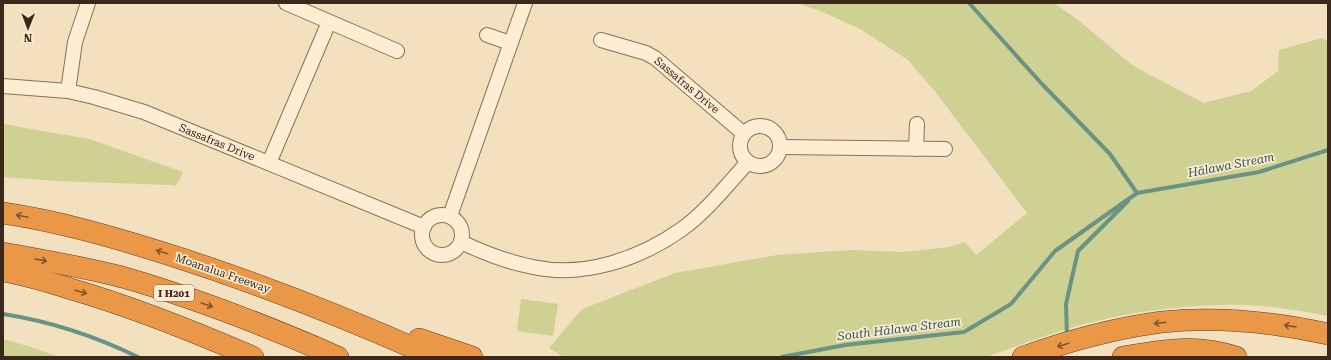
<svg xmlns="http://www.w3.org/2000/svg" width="1331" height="360" viewBox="0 0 1331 360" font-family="'Roboto Serif',serif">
	<rect width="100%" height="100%" fill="#f2e0bf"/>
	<g fill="#ced192">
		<path d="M798 3H1054L1078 20 1131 64 1148 74 1204 103 1251 91 1278 71 1279 50 1322 38 1328 41V316C1294 309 1257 304 1222 305 1183 306 1143 310 1105 319 1064 328 1025 343 986 357H564L549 348 582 309 675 273 777 255 851 250 904 252 949 247 965 242 976 255 1027 213 937 94 908 60 860 29 825 13Z"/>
		<polygon points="3,124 89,139 183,172 176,186 171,185 57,181 3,177"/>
		<polygon points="521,299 558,304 553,336 517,331"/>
		<polygon points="3,339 34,348 59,357 3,357"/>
	</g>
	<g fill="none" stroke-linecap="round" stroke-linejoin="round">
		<g stroke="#699385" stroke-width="4">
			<polyline points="969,3 1042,84 1110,154 1137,193"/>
			<path d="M3 314C48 321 97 337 138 357"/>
			<polyline points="1067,337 1066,304 1078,251 1128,201"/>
			<polyline points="782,357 845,345 964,332 1011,304 1055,251 1137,193 1259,172 1328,150"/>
		</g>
		<g stroke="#8d6f56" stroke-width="16">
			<g id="minor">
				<polyline points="286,3 397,51"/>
				<polyline points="487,35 510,43"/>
				<polyline points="601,40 646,53 655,58 744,134"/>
				<polyline points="3,86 68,91 94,97 144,112 424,227"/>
				<polyline points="68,91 75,42 88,3"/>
				<circle cx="760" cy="146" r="20"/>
				<polyline points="780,147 945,149"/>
				<polyline points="916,149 917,124"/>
				<polyline points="269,163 329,22"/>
				<circle cx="442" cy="235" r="20"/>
				<polyline points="450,216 525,3"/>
				<path d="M461 242C484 253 507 262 533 267 584 278 640 259 682 229 707 211 727 185 748 162"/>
			</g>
		</g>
		<g stroke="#5a3e2a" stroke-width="22">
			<g id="highway">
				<path d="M3 213C58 221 113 237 167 254 258 283 347 318 434 357"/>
				<path d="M3 253C43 260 83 267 122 277 196 298 267 326 338 357"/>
				<path d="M3 271C26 275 49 282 71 289 133 307 193 331 253 357"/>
				<polyline points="419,339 472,357"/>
				<path d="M1023 357C1068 341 1115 328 1162 322 1217 316 1273 322 1328 334"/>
				<path d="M1123 357C1164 350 1195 344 1236 357"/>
			</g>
		</g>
		<use href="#minor" stroke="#fcedd3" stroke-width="14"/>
		<use href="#highway" stroke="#ea9847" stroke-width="21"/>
	</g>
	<defs><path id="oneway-shaft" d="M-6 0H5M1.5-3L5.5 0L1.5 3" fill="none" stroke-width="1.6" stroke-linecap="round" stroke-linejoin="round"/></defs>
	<g stroke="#81552d">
		<use href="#oneway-shaft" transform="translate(22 216) rotate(-168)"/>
		<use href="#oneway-shaft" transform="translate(162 252) rotate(-163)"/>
		<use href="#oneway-shaft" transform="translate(41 260) rotate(10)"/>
		<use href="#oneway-shaft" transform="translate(81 292) rotate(16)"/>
		<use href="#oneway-shaft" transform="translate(207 305) rotate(19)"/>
		<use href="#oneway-shaft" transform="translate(1160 323) rotate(173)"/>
		<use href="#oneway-shaft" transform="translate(1290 326) rotate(-172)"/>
		<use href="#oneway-shaft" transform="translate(1063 345) rotate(163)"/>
	</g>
	<g text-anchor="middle" stroke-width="3.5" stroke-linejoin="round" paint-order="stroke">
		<rect fill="#f9ead0" stroke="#746352" stroke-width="1" x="154" y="285" width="40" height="16" rx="3"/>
		<g font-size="10" font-weight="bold" fill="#3b291c">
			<text x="174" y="297">I H201</text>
		</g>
		<g font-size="11" fill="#3b291c" stroke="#f9ead0">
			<text transform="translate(687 85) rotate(40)" y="4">Sassafras Drive</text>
			<text transform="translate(217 142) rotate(22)" y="4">Sassafras Drive</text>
			<text transform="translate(223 273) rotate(19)" y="4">Moanalua Freeway</text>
		</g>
		<g font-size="12" font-style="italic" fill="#295c56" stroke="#f9ead0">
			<text transform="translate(1231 165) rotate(-11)" y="4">Hālawa Stream</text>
			<text transform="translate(899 329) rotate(-7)" y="4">South Hālawa Stream</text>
		</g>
	</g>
	<rect width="1331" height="360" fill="none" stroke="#3b291c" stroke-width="8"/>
	<g transform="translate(28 28) rotate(181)" stroke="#f9ead0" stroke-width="3" paint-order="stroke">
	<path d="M0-3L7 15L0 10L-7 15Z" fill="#3b291c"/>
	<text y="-6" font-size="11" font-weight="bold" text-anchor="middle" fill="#3b291c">N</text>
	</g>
</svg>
